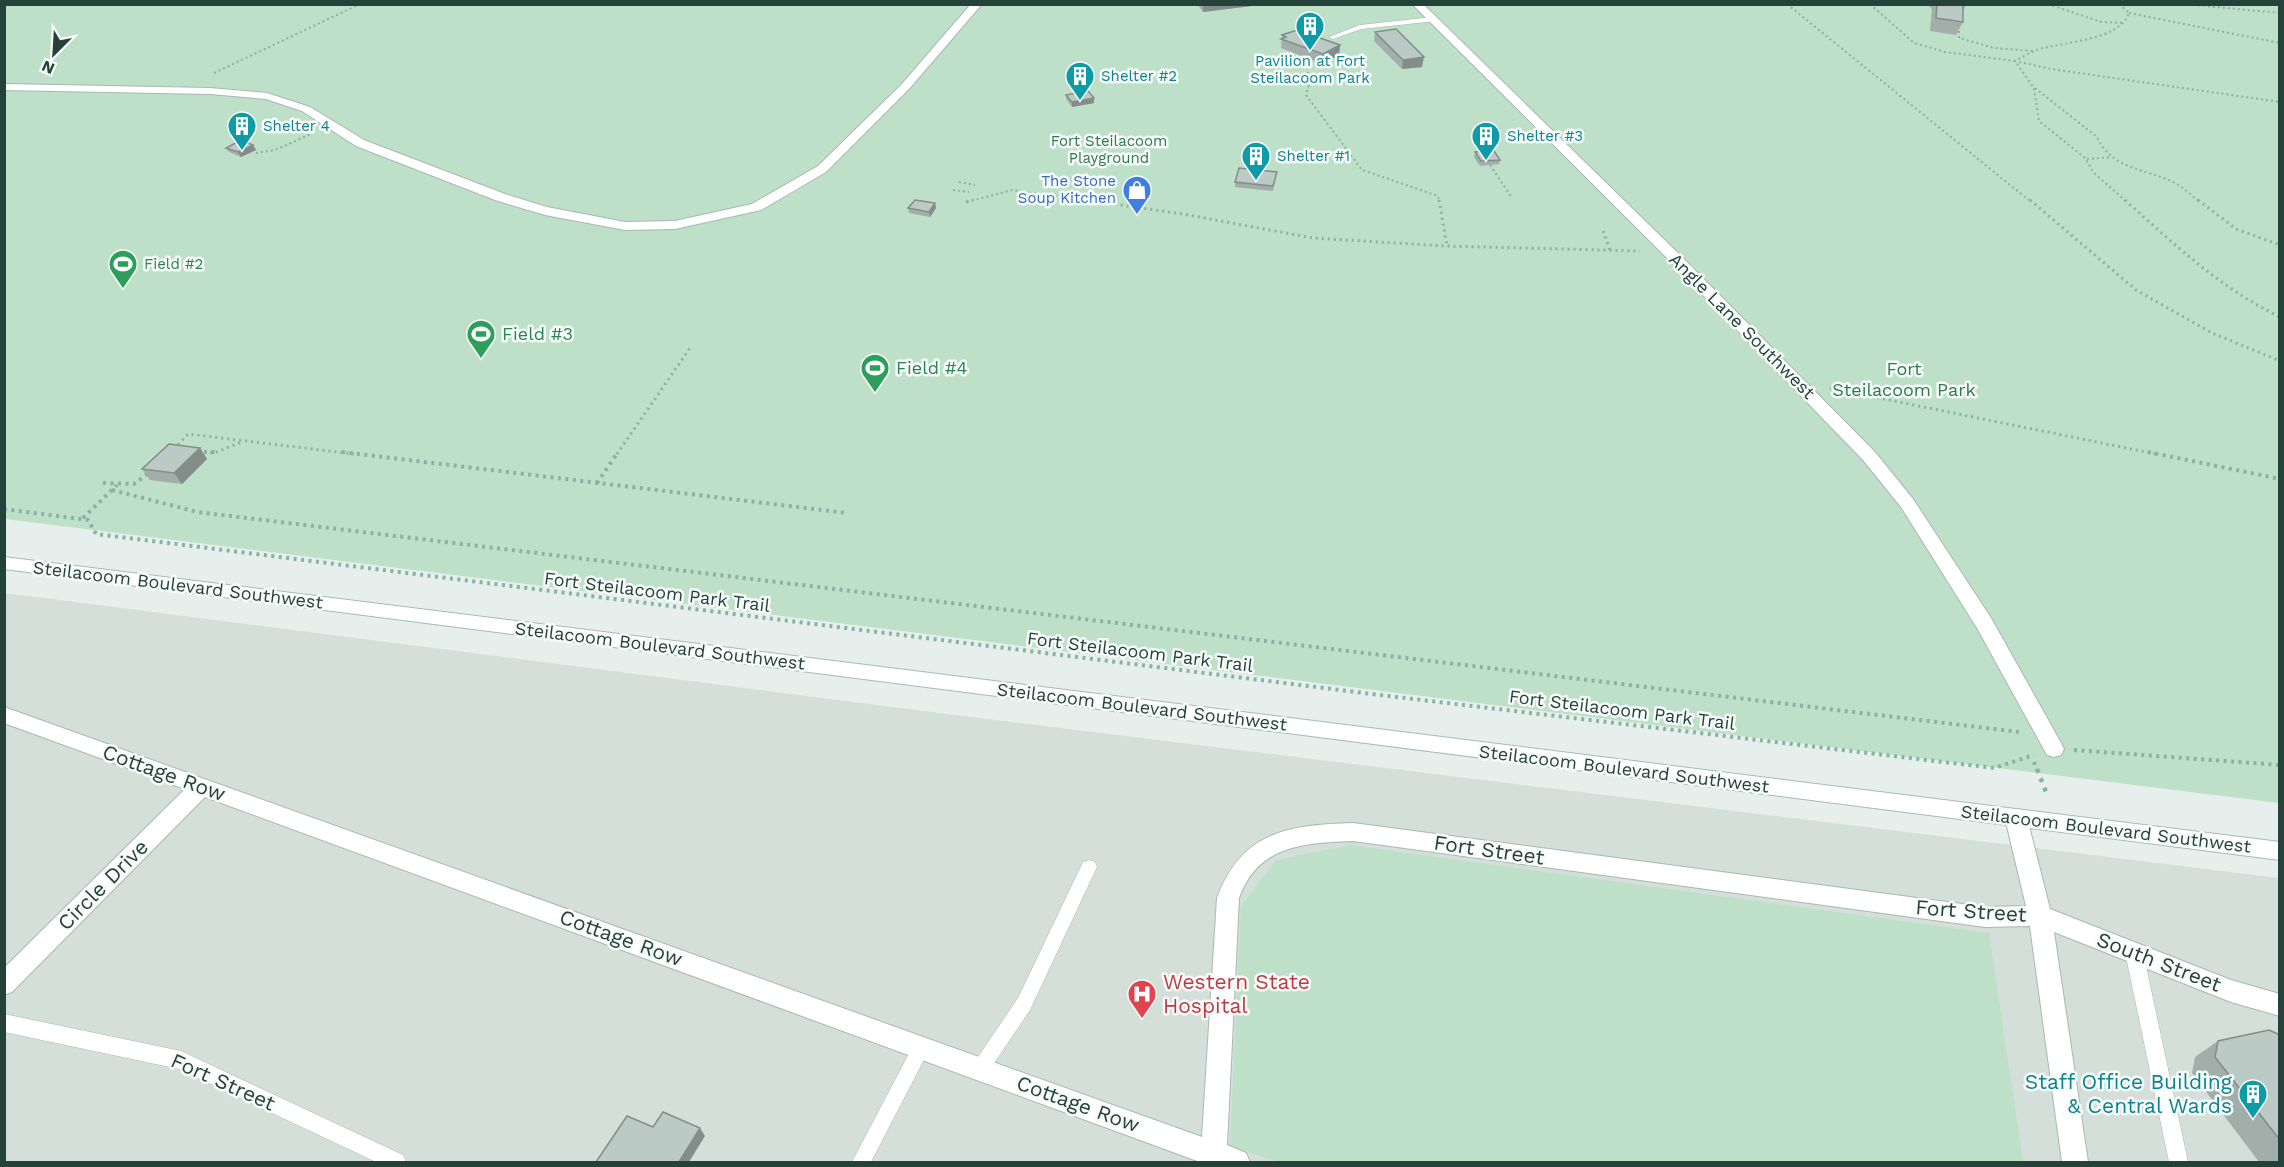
<svg xmlns="http://www.w3.org/2000/svg" width="2284" height="1167" viewBox="0 0 2284 1167" font-family="'Work Sans',sans-serif">
	<rect width="100%" height="100%" fill="#e6efeb"/>
	<polygon fill="#d4dfda" points="5,593 979,718 2279,878 2279,1162 5,1162"/>
	<g fill="#bfe0c8">
		<polygon points="4,5 2279,5 2279,803 5,519"/>
		<polygon points="1350,845 1989,933 2023,1162 1278,1162 1230,1146 1241,906 1276,860"/>
	</g>
	<g fill="none" stroke-linecap="round" stroke-linejoin="round">
		<g stroke="#a8b8b2" stroke-width="1">
			<g id="lane">
				<polygon points="1433,17 1436,17 1436,21 1361,29 1333,39 1329,37 1360,25"/>
				<polygon points="1089,860 1095,862 1097,867 1030,1010 986,1075 980,1078 974,1075 971,1069 974,1063 1018,998 1083,862"/>
				<polygon points="2134,944 2140,946 2143,952 2188,1162 2169,1162 2125,952 2128,946"/>
				<polygon points="4,1014 181,1051 403,1155 406,1162 376,1162 179,1069 4,1032"/>
				<polygon points="921,1039 927,1042 930,1048 871,1162 852,1162 915,1042"/>
			</g>
		</g>
		<g stroke="#a8b8b2" stroke-width="2">
			<g id="street">
				<polygon points="971,4 982,4 909,89 826,172 761,210 675,229 625,230 545,215 495,200 356,146 302,111 266,99 210,94 4,90 4,84 210,88 267,93 310,107 364,140 505,194 547,207 625,222 675,221 752,204 818,166 901,85"/>
				<polygon points="1412,4 1423,4 1682,257 1875,452 1913,499 1991,618 2061,743 2064,749 2061,755 2054,757 2047,755 1977,628 1901,507 1863,460 1672,263"/>
				<path d="M4 707 1202 1137 1217 898C1242 831 1288 825 1353 823L1985 907 2026 906 2005 818 2009 812 2016 809 2023 812 2027 818 2050 909 2231 980 2280 994V1016L2231 1002 2054 932 2088 1162H2062L2030 926 1985 927 1353 841C1304 843 1258 845 1239 898L1227 1145 1246 1153 1250 1162H1200L205 797 12 992 4 995V968L185 789 4 723Z"/>
			</g>
		</g>
		<g stroke="#a4bbb3" stroke-width="2">
			<polygon id="secondary" points="4,557 2280,842 2280,860 4,569"/>
		</g>
		<g stroke="#86b3a5" stroke-width="2" stroke-dasharray="2 3" stroke-linecap="butt">
			<polyline points="1787,4 2031,202"/>
			<polyline points="1870,4 1914,43 1945,52 2015,61 2034,88 2039,121 2085,158 2094,173 2127,202"/>
			<polyline points="2048,4 2101,22 2125,23"/>
			<path d="M2119 4 2129 13C2120 41 2060 42 2036 50 2029 53 2022 57 2015 61L2051 69 2280 102"/>
			<polyline points="2183,4 2280,13"/>
			<polyline points="2129,13 2280,43"/>
			<polyline points="1959,26 1959,38 1994,48 2034,51"/>
			<polyline points="1307,72 1311,77 1306,95 1362,170 1438,196 1439,202"/>
			<polyline points="214,73 360,4"/>
			<path d="M2035 88 2097 137C2111 170 2149 169 2177 184 2185 189 2192 196 2200 202"/>
			<polyline points="256,153 275,150 311,134"/>
			<polyline points="2087,159 2112,157"/>
			<polyline points="1490,165 1512,198"/>
			<polyline points="959,182 975,185"/>
			<polyline points="953,190 969,192"/>
			<polyline points="967,202 1012,190 1095,202"/>
		</g>
		<g stroke="#86b3a5" stroke-width="3" stroke-dasharray="2 4" stroke-linecap="butt">
			<polyline points="1085,200 1183,214 1313,238 1445,246 1640,251"/>
			<polyline points="1439,200 1447,246"/>
			<polyline points="2030,200 2136,290 2212,333 2280,361"/>
			<path d="M2125 200C2174 244 2220 288 2280 317"/>
			<polyline points="2198,200 2236,229 2280,245"/>
			<polyline points="966,202 973,200"/>
			<polyline points="1603,231 1610,250"/>
			<polyline points="1830,388 2156,454"/>
			<polyline points="174,449 188,434 354,454"/>
			<polyline points="198,452 214,453 242,442"/>
			<polyline points="617,454 690,348"/>
		</g>
		<g stroke="#86b3a5" stroke-width="4" stroke-dasharray="3 4.5" stroke-linecap="butt">
			<polyline points="204,452 216,452"/>
			<polyline points="342,452 847,513"/>
			<polyline points="2148,452 2280,479"/>
			<polyline points="103,483 134,484 149,473"/>
			<polyline points="597,483 618,452"/>
			<polyline points="112,490 197,512 2019,732"/>
			<polyline points="4,509 88,520 96,534 1388,696 1994,768 2034,755"/>
			<polyline points="83,518 117,485"/>
			<polyline points="2074,750 2280,765"/>
			<polyline points="2034,762 2037,770"/>
		</g>
		<polyline stroke="#86b3a5" stroke-width="4.5" stroke-dasharray="4 6" stroke-linecap="butt" points="2037,769 2046,792"/>
		<use href="#lane" fill="#fff" fill-rule="evenodd"/>
		<use href="#street" fill="#fff" fill-rule="evenodd"/>
		<use href="#secondary" fill="#fff" fill-rule="evenodd"/>
	</g>
	<g fill="#a1aea9">
		<polygon points="1197,4 1268,4 1203,12"/>
		<polygon points="1927,4 1966,4 1963,12 1963,22 1956,35 1930,31 1932,9"/>
		<polygon points="1375,32 1422,67 1402,69 1374,41"/>
		<polygon points="1282,35 1340,45 1339,55 1322,64 1281,48"/>
		<polygon points="1066,95 1094,103 1072,107 1066,99"/>
		<polygon points="253,145 256,150 241,157 229,152 226,148"/>
		<polygon points="1475,152 1500,160 1499,164 1480,166 1474,157"/>
		<polygon points="1277,172 1273,191 1235,187 1235,182"/>
		<polygon points="935,203 936,208 930,217 909,213 908,208"/>
		<polygon points="200,448 207,459 182,484 150,480 142,469"/>
		<polygon points="2280,1035 2280,1162 2259,1162 2192,1073 2195,1057 2218,1041"/>
	</g>
	<g fill="#838d89">
		<polygon points="1203,4 1268,4 1203,12"/>
		<polygon points="1340,45 1339,55 1322,64 1323,54"/>
		<polygon points="1424,57 1422,67 1402,69 1403,60"/>
		<polygon points="1094,98 1094,103 1072,107 1072,102"/>
		<polygon points="253,145 256,150 241,157 238,152"/>
		<polygon points="935,203 936,208 930,217 929,212"/>
		<polygon points="200,448 207,459 182,484 174,473"/>
		<polygon points="700,1128 705,1136 689,1162 679,1162"/>
	</g>
	<g fill="#bbcac4" stroke="#838d89" stroke-width="1.5">
		<polygon points="1937,4 1963,4 1963,22 1936,18"/>
		<polygon points="1396,29 1424,57 1403,60 1375,32"/>
		<polygon points="1297,30 1340,45 1323,54 1281,39 1286,37 1282,35"/>
		<polygon points="1088,91 1094,98 1072,102 1066,95"/>
		<polygon points="241,140 253,145 238,152 226,148"/>
		<polygon points="1494,151 1500,160 1481,161 1475,152"/>
		<polygon points="1239,168 1277,172 1273,186 1235,182"/>
		<polygon points="915,200 935,203 929,212 908,208"/>
		<polygon points="169,444 200,448 174,473 142,469"/>
		<polygon points="2269,1030 2280,1035 2280,1140 2215,1057 2218,1041"/>
		<polygon points="663,1112 700,1128 679,1162 596,1162 627,1116 653,1127"/>
	</g>
	<defs>
		<g id="building-pin" transform="scale(1.5)"><path d="M0 17L-7.5 6A9.5 9.5 0 1 1 7.5 6Z" fill="#0f9aa8" stroke="#f7fbf9"/><path d="M-4-6H4V6H1V3H-1V6H-4ZM-2.5-4.3h1.7v1.8h-1.7ZM.8-4.3h1.7v1.8H.8ZM-2.5-1h1.7V.8h-1.7ZM.8-1h1.7V.8H.8Z" fill="#fff"/></g>
		<g id="shop-pin" transform="scale(1.5)"><path d="M0 17L-7.5 6A9.5 9.5 0 1 1 7.5 6Z" fill="#3f7fe0" stroke="#f7fbf9"/><path d="M-5-2.5h2.3a2.7 3.5 0 0 1 5.4 0H5L5.5 6h-11ZM-1.5-2.5h3a1.5 2.3 0 0 0-3 0Z" fill="#fff"/></g>
		<g id="stadium-pin" transform="scale(1.5)"><path d="M0 17L-7.5 6A9.5 9.5 0 1 1 7.5 6Z" fill="#2e9e5b" stroke="#f7fbf9"/><path d="M0-5a6.5 5 0 1 0 0 10a6.5 5 0 1 0 0-10ZM-3.5-1.8h7v3.6h-7Z" fill="#fff"/></g>
		<g id="hospital-pin" transform="scale(1.5)"><path d="M0 17L-7.5 6A9.5 9.5 0 1 1 7.5 6Z" fill="#e0444e" stroke="#f7fbf9"/><path d="M-5-5h3v3.5h4V-5h3V5h-3V1.5h-4V5h-3Z" fill="#fff"/></g>
	</defs>
	<g fill-rule="evenodd">
		<use href="#building-pin" x="1310" y="26"/>
		<use href="#building-pin" x="1080" y="76"/>
		<use href="#building-pin" x="242" y="126"/>
		<use href="#building-pin" x="1486" y="136"/>
		<use href="#building-pin" x="1256" y="156"/>
		<use href="#shop-pin" x="1137" y="190"/>
		<use href="#stadium-pin" x="123" y="264"/>
		<use href="#stadium-pin" x="481" y="334"/>
		<use href="#stadium-pin" x="875" y="368"/>
		<use href="#hospital-pin" x="1142" y="994"/>
		<use href="#building-pin" x="2253" y="1094"/>
	</g>
	<g text-anchor="middle" stroke-width="5" stroke-linejoin="round" paint-order="stroke">
		<g font-size="15" fill="#0d838f" stroke="#f7fbf9" text-anchor="start">
			<text x="1310" y="66" text-anchor="middle">Pavilion at Fort<tspan x="1310" dy="17">Steilacoom Park</tspan></text>
			<text x="1101" y="81">Shelter #2</text>
			<text x="263" y="131">Shelter 4</text>
			<text x="1507" y="141">Shelter #3</text>
			<text x="1277" y="161">Shelter #1</text>
		</g>
		<g font-size="15" fill="#2d7a4b" stroke="#f7fbf9">
			<text x="1109" y="146">Fort Steilacoom<tspan x="1109" dy="17">Playground</tspan></text>
		</g>
		<g font-size="15" fill="#366cbe" stroke="#f7fbf9" text-anchor="end">
			<text x="1116" y="186">The Stone<tspan x="1116" dy="17">Soup Kitchen</tspan></text>
		</g>
		<g font-size="15" fill="#27864d" stroke="#f7fbf9" text-anchor="start">
			<text x="144" y="269">Field #2</text>
		</g>
		<g font-size="18" fill="#24423a" stroke="#f7fbf9">
			<text transform="translate(1742 326) rotate(45)" y="6">Angle Lane Southwest</text>
			<text transform="translate(178 585) rotate(7)" y="6">Steilacoom Boulevard Southwest</text>
			<text transform="translate(657 592) rotate(7)" y="6">Fort Steilacoom Park Trail</text>
			<text transform="translate(660 646) rotate(7)" y="6">Steilacoom Boulevard Southwest</text>
			<text transform="translate(1140 652) rotate(7)" y="6">Fort Steilacoom Park Trail</text>
			<text transform="translate(1142 707) rotate(7)" y="6">Steilacoom Boulevard Southwest</text>
			<text transform="translate(1622 710) rotate(7)" y="6">Fort Steilacoom Park Trail</text>
			<text transform="translate(1624 769) rotate(7)" y="6">Steilacoom Boulevard Southwest</text>
			<text transform="translate(2106 829) rotate(7)" y="6">Steilacoom Boulevard Southwest</text>
		</g>
		<g font-size="18" fill="#27864d" stroke="#f7fbf9" text-anchor="start">
			<text x="502" y="340">Field #3</text>
			<text x="896" y="374">Field #4</text>
		</g>
		<g font-size="18" fill="#2d7a4b" stroke="#f7fbf9">
			<text x="1904" y="375">Fort<tspan x="1904" dy="21">Steilacoom Park</tspan></text>
		</g>
		<g font-size="21" fill="#24423a" stroke="#f7fbf9">
			<text transform="translate(164 773) rotate(20)" y="7">Cottage Row</text>
			<text transform="translate(1489 850) rotate(8)" y="7">Fort Street</text>
			<text transform="translate(103 885) rotate(-45)" y="7">Circle Drive</text>
			<text transform="translate(1971 911) rotate(4)" y="7">Fort Street</text>
			<text transform="translate(621 938) rotate(20)" y="7">Cottage Row</text>
			<text transform="translate(2159 962) rotate(21)" y="7">South Street</text>
			<text transform="translate(223 1082) rotate(24)" y="7">Fort Street</text>
			<text transform="translate(1078 1104) rotate(20)" y="7">Cottage Row</text>
		</g>
		<g font-size="21" fill="#be3a42" stroke="#f7fbf9" text-anchor="start">
			<text x="1163" y="989">Western State<tspan x="1163" dy="24">Hospital</tspan></text>
		</g>
		<g font-size="21" fill="#0d838f" stroke="#f7fbf9" text-anchor="end">
			<text x="2232" y="1089">Staff Office Building<tspan x="2232" dy="24">&amp; Central Wards</tspan></text>
		</g>
	</g>
	<rect width="2284" height="1167" fill="none" stroke="#24423a" stroke-width="12"/>
	<g transform="translate(54 54) rotate(204)" stroke="#f7fbf9" stroke-width="4.5" paint-order="stroke">
	<path d="M0-4.5L10 22L0 15L-10 22Z" fill="#24423a"/>
	<text y="-9" font-size="16" font-weight="bold" text-anchor="middle" fill="#24423a">N</text>
	</g>
</svg>
